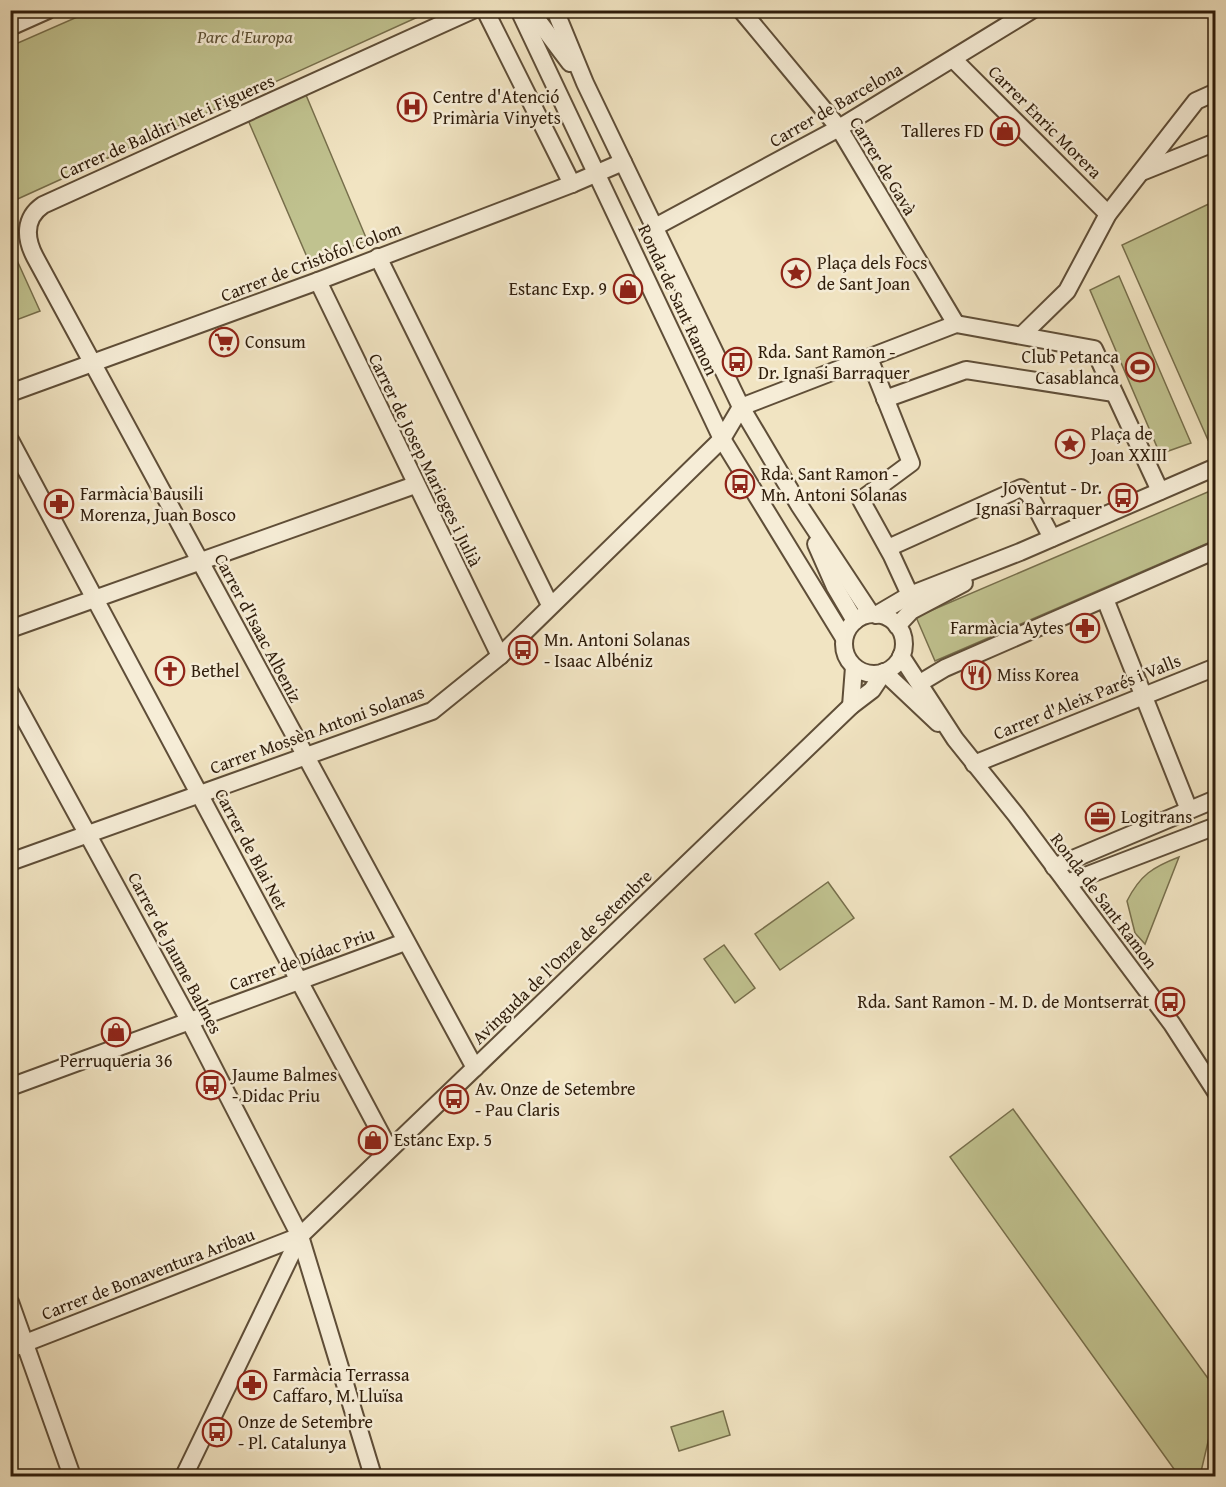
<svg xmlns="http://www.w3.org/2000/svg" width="1226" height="1487" viewBox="0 0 1226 1487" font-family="'Gentium Book Plus',serif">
	<rect width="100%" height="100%" fill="#f1e4c2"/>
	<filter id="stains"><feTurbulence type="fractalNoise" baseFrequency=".00333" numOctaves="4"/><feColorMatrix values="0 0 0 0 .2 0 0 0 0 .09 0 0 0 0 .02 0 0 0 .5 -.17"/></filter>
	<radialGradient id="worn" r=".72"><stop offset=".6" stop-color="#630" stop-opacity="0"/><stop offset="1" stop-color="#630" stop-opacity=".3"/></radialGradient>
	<g fill="#c0c28f" stroke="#776f4c" stroke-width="1.5">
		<polygon points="91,11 91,10 431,11 11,202 11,46"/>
		<polygon points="306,95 367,240 310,264 248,120"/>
		<polygon points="1215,201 1216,436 1208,440 1122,245"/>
		<polygon points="10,256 15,256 40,311 11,322"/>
		<polygon points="1119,276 1191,443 1160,454 1090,290"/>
		<polygon points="1210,491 1215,504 1215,540 935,661 916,617"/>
		<path d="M1179 857 1145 944 1135 933 1127 901C1140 875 1153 867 1179 857Z"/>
		<polygon points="828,882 854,918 780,970 755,934"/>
		<polygon points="724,945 755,988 735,1003 704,959"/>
		<polygon points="1013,1109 1215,1388 1215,1422 1211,1429 1200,1476 1179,1476 950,1157"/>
		<polygon points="723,1411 730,1435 679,1451 671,1427"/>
	</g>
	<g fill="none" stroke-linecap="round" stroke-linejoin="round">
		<g stroke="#5f4e38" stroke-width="20">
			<g id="minor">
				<path d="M473 10 43 205C24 218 25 238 35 257L475 1068"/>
				<polyline points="485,10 572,184"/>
				<polyline points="519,10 722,439 844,638"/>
				<polyline points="530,10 570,63"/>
				<polyline points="555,10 585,83 741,407 799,505 871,614"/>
				<polyline points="741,10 839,128 956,324"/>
				<polyline points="10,27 48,10"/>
				<polyline points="953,59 1108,214"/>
				<polyline points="1144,171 1216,142"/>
				<polyline points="655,227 839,128 1032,10"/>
				<polyline points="378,257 550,605"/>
				<polyline points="318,281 500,656"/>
				<polyline points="1022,335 1067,291 1108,214 1196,101 1216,92"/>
				<polyline points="869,358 911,463 861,500 892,556 910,595"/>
				<polyline points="10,393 318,281 572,184 623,162"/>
				<polyline points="885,399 966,370 1114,393"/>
				<polyline points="741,407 956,324 1094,349 1160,491"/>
				<polyline points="10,440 389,1149"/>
				<polyline points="816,544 835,587 855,621"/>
				<polyline points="888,548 1021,488 1029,494 1052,538"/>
				<polyline points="1105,599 1189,810"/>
				<circle cx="874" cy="644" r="30"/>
				<polyline points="876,615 910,595 1020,552 1216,467"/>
				<polyline points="897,626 911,611 964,583"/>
				<polyline points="10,629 415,485"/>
				<polyline points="901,656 955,739 1016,815 1172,1024 1216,1092"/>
				<polyline points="884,672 938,723"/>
				<polyline points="920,683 945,668 1216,550"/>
				<polyline points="10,692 190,1022 300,1236 373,1476"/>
				<polyline points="851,706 854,667"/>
				<polyline points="974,764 1216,667"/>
				<polyline points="10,862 432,711 500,656 722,439 741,407"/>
				<polyline points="1054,867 1216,799"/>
				<polyline points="1067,883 1216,826"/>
				<polyline points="10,1087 405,942"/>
				<polyline points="10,1302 72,1476"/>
				<polyline points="10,1349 300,1236"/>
				<polyline points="184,1476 300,1236 851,706 872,690 884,672"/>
			</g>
		</g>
		<use href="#minor" stroke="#f6edd7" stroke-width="16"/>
	</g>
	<defs>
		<g id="hospital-ring" transform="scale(1.5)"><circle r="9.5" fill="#f6edd7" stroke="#8f2418" stroke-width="1.5"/><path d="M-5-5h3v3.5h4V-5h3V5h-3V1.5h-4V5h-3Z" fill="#8f2418"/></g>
		<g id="shop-ring" transform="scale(1.5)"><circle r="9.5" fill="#f6edd7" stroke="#8f2418" stroke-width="1.5"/><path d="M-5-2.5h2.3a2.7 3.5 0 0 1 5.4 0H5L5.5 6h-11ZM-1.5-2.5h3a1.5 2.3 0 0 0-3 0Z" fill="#8f2418"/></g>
		<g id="sight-ring" transform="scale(1.5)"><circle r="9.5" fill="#f6edd7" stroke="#8f2418" stroke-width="1.5"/><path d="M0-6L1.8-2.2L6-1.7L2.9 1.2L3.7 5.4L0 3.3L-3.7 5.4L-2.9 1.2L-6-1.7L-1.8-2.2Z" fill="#8f2418"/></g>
		<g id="supermarket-ring" transform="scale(1.5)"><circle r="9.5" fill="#f6edd7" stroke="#8f2418" stroke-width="1.5"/><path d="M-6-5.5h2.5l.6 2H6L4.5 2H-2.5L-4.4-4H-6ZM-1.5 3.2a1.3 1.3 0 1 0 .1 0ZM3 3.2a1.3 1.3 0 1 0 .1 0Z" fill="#8f2418"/></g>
		<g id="bus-ring" transform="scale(1.5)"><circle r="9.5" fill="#f6edd7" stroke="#8f2418" stroke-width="1.5"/><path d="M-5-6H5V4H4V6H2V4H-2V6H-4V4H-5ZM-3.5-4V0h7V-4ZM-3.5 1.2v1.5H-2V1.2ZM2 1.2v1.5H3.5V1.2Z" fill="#8f2418"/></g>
		<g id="stadium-ring" transform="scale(1.5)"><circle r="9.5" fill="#f6edd7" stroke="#8f2418" stroke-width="1.5"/><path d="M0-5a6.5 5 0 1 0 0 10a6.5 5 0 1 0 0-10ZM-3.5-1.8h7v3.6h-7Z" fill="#8f2418"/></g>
		<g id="pharmacy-ring" transform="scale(1.5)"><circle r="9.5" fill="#f6edd7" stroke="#8f2418" stroke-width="1.5"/><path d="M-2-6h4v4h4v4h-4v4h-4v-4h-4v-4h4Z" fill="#8f2418"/></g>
		<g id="church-ring" transform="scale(1.5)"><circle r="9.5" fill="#f6edd7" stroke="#8f2418" stroke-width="1.5"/><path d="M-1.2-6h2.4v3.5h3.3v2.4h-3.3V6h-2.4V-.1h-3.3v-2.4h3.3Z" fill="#8f2418"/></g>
		<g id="restaurant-ring" transform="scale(1.5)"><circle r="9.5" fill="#f6edd7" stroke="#8f2418" stroke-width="1.5"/><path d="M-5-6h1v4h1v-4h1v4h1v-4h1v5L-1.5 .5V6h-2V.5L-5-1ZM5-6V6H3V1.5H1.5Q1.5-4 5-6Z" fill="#8f2418"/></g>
		<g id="office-ring" transform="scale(1.5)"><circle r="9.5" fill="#f6edd7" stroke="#8f2418" stroke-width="1.5"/><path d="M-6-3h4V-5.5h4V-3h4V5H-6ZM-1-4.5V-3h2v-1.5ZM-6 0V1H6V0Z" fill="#8f2418"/></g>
	</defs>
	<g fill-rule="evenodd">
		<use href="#hospital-ring" x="412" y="107"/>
		<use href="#shop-ring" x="1005" y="131"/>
		<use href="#sight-ring" x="796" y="273"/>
		<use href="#shop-ring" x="628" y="289"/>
		<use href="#supermarket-ring" x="224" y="342"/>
		<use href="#bus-ring" x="737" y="362"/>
		<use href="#stadium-ring" x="1140" y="367"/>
		<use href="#sight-ring" x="1070" y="444"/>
		<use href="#bus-ring" x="740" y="484"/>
		<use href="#bus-ring" x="1123" y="498"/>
		<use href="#pharmacy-ring" x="59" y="504"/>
		<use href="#pharmacy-ring" x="1085" y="628"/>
		<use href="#bus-ring" x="523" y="650"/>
		<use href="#church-ring" x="170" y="671"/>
		<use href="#restaurant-ring" x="976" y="675"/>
		<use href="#office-ring" x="1100" y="817"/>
		<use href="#bus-ring" x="1170" y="1002"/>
		<use href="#shop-ring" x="116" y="1032"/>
		<use href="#bus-ring" x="211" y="1085"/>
		<use href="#bus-ring" x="454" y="1099"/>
		<use href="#shop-ring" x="373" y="1140"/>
		<use href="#pharmacy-ring" x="252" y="1385"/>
		<use href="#bus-ring" x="217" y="1432"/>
	</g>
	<g text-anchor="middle" stroke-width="5" stroke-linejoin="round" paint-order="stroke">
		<g font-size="18" font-style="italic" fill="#5a4e32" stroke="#f6edd7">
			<text x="245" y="43">Parc d'Europa</text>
		</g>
		<g font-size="18" fill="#2e1c0a" stroke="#f6edd7" text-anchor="start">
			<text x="433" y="103">Centre d'Atenció<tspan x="433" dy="21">Primària Vinyets</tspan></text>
			<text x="984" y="137" text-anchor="end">Talleres FD</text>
			<text x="817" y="269">Plaça dels Focs<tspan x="817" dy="21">de Sant Joan</tspan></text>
			<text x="607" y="295" text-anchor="end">Estanc Exp. 9</text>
			<text x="245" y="348">Consum</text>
			<text x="758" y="358">Rda. Sant Ramon -<tspan x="758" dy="21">Dr. Ignasi Barraquer</tspan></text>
			<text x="1119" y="363" text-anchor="end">Club Petanca<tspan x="1119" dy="21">Casablanca</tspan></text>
			<text x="1091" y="440">Plaça de<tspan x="1091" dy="21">Joan XXIII</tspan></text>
			<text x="761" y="480">Rda. Sant Ramon -<tspan x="761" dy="21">Mn. Antoni Solanas</tspan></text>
			<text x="1102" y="494" text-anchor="end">Joventut - Dr.<tspan x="1102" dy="21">Ignasi Barraquer</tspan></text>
			<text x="80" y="500">Farmàcia Bausili<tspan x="80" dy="21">Morenza, Juan Bosco</tspan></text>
			<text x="1064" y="634" text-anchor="end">Farmàcia Aytes</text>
			<text x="544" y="646">Mn. Antoni Solanas<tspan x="544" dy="21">- Isaac Albéniz</tspan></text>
			<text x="191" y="677">Bethel</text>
			<text x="997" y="681">Miss Korea</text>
			<text x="1121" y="823">Logitrans</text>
			<text x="1149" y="1008" text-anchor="end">Rda. Sant Ramon - M. D. de Montserrat</text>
			<text x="116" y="1067" text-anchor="middle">Perruqueria 36</text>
			<text x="232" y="1081">Jaume Balmes<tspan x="232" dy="21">- Didac Priu</tspan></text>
			<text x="475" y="1095">Av. Onze de Setembre<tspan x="475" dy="21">- Pau Claris</tspan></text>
			<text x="394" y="1146">Estanc Exp. 5</text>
			<text x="273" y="1381">Farmàcia Terrassa<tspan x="273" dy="21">Caffaro, M. Lluïsa</tspan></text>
			<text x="238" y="1428">Onze de Setembre<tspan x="238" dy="21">- Pl. Catalunya</tspan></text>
		</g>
		<g font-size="18" fill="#2e1c0a" stroke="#f6edd7">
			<text transform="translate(836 105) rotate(-30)" y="6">Carrer de Barcelona</text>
			<text transform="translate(1045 122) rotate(45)" y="6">Carrer Enric Morera</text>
			<text transform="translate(167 127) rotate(-24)" y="6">Carrer de Baldiri Net i Figueres</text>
			<text transform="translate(883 166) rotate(59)" y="6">Carrer de Gavà</text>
			<text transform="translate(311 262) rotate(-21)" y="6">Carrer de Cristòfol Colom</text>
			<text transform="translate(678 300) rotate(65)" y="6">Ronda de Sant Ramon</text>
			<text transform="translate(425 460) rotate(64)" y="6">Carrer de Josep Marieges i Julià</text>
			<text transform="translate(258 628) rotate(62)" y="6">Carrer d'Isaac Albeniz</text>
			<text transform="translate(1087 697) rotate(-22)" y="6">Carrer d'Aleix Parés i Valls</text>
			<text transform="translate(317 730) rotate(-20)" y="6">Carrer Mossèn Antoni Solanas</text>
			<text transform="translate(251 849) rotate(62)" y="6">Carrer de Blai Net</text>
			<text transform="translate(1104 901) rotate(53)" y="6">Ronda de Sant Ramon</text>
			<text transform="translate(175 953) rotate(62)" y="6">Carrer de Jaume Balmes</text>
			<text transform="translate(562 957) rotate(-44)" y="6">Avinguda de l'Onze de Setembre</text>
			<text transform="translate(302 959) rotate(-20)" y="6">Carrer de Dídac Priu</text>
			<text transform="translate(148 1274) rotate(-21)" y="6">Carrer de Bonaventura Aribau</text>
		</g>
	</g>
	<rect width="1226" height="1487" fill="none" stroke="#f1e4c2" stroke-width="36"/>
	<rect x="12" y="12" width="1202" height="1463" fill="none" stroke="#2e1c0a" stroke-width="3"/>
	<rect x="18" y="18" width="1190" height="1451" fill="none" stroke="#2e1c0a" stroke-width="1.5"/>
	<rect width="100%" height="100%" filter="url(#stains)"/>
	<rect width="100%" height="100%" fill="url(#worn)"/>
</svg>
